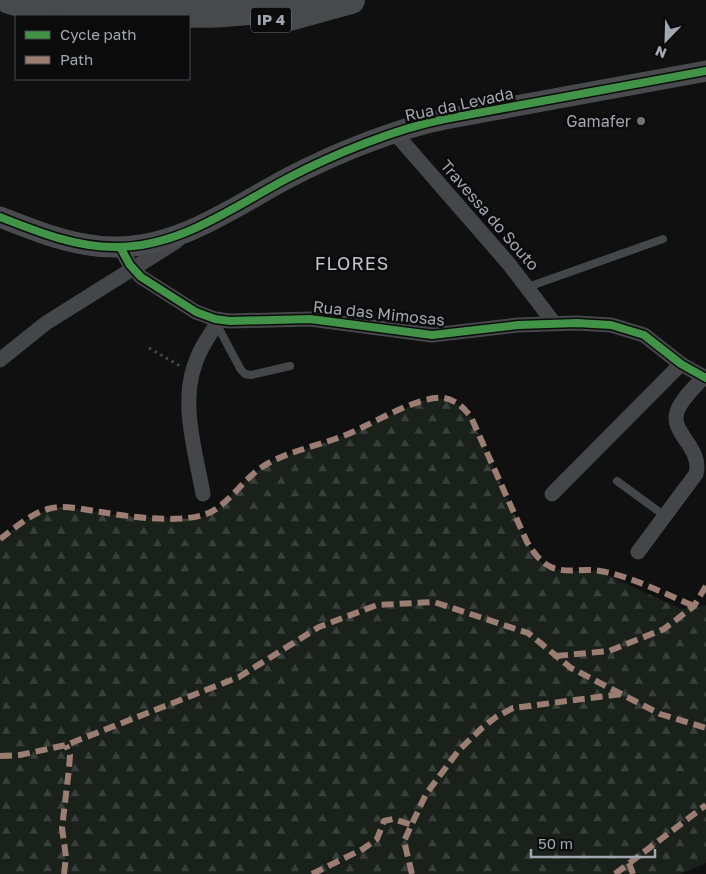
<svg xmlns="http://www.w3.org/2000/svg" width="706" height="874" viewBox="0 0 706 874" font-family="'Golos Text',sans-serif">
	<defs>
		<pattern id="forest-firs" width="22" height="20" patternUnits="userSpaceOnUse" patternTransform="scale(1.25)"><rect width="22" height="20" fill="#1a201a"/><path d="M5 1l3.5 6h-7zM16 11l3.5 6h-7z" fill="#383e39"/></pattern>
	</defs>
	<rect width="100%" height="100%" fill="#101010"/>
	<path fill="url(#forest-firs)" d="M433 398C450 398 461 403 471 417L527 542 534 554 543 563 553 568 564 571H599L681 609 706 605V863L681 874H0V539L33 515 49 509 67 507 122 516 175 518 191 519 204 516 217 509 250 476 266 464 284 456 336 439 421 401Z"/>
	<g fill="none" stroke-linecap="round" stroke-linejoin="round">
		<polyline stroke="#46474a" stroke-width="3" stroke-dasharray="2.5 4" stroke-linecap="butt" points="149,348 180,366"/>
		<g stroke="#454649" stroke-width="8">
			<polyline points="528,287 663,239"/>
			<polyline points="217,325 241,370 245,374 251,375 290,366"/>
			<polyline points="617,481 665,516"/>
		</g>
		<g stroke="#454649" stroke-width="15">
			<polyline points="395,133 509,264 554,323"/>
			<polyline points="120,247 130,265 141,277 196,312 215,319 230,321 310,319 432,335 518,325 577,323 611,325 644,335 681,364 706,378"/>
			<polyline points="0,360 46,323 177,241"/>
			<path d="M203 494C196 454 180 404 195 364 200 348 210 334 220 320"/>
			<polyline points="552,494 681,364"/>
			<path d="M638 552 696 474C703 448 670 433 677 412 681 399 695 387 704 377"/>
		</g>
		<path stroke="#494a4d" stroke-width="21" d="M0 217C36 231 74 247 114 247 179 248 233 207 288 178 334 154 395 129 445 119L706 71"/>
		<g stroke="#47494a" stroke-width="28">
			<polyline points="9,0 68,16"/>
			<path d="M61 0C128 13 196 19 264 9 277 7 289 3 302 0"/>
			<polyline points="282,19 351,0"/>
		</g>
		<g stroke="#9b7d72" stroke-width="6" stroke-dasharray="12 6" stroke-linecap="butt">
			<path d="M0 539C15 528 30 514 48 509 65 504 84 510 101 512 129 517 193 526 216 509 235 496 247 475 267 464 288 452 312 447 335 439 364 430 415 395 444 398 456 400 464 408 471 417L527 542C534 553 540 562 551 567 566 574 584 568 600 571 631 576 665 594 694 606"/>
			<polyline points="556,656 609,651 664,629 694,606 706,586"/>
			<polyline points="0,756 20,755 66,745 239,677 319,627 377,605 434,602 528,633 571,668 660,714 706,728"/>
			<polyline points="629,863 633,874"/>
			<polyline points="64,874 66,857 62,828 69,769 70,755 66,745"/>
			<polyline points="312,874 363,849 377,839 384,821 393,819 412,825"/>
			<polyline points="412,874 404,841 426,794 459,750 482,728 496,717 513,708 622,694"/>
			<polyline points="615,874 706,805"/>
		</g>
		<g stroke="#0b0b0c" stroke-width="11">
			<g id="cycleway">
				<path d="M0 217C36 231 74 247 114 247 179 248 233 207 288 178 334 154 395 129 445 119L706 71"/>
				<polyline points="120,247 130,265 141,277 196,312 215,319 230,321 310,319 432,335 518,325 577,323 611,325 644,335 681,364 706,378"/>
			</g>
		</g>
		<use href="#cycleway" stroke="#419447" stroke-width="8"/>
	</g>
	<circle fill="#6e7379" stroke="#0b0b0c" stroke-width="2" cx="641" cy="121" r="5"/>
	<g text-anchor="middle" stroke-width="5" stroke-linejoin="round" paint-order="stroke">
		<rect fill="#0b0b0c" stroke="#747980" stroke-width="1" x="251" y="7.5" width="40" height="25" rx="4"/>
		<g font-size="15" font-weight="bold" fill="#a1a8b1">
			<text x="271" y="25">IP 4</text>
		</g>
		<g font-size="16" fill="#a1a8b1" stroke="#0b0b0c">
			<text transform="translate(459 104) rotate(-12)" y="6">Rua da Levada</text>
			<text transform="translate(490 215) rotate(49)" y="6">Travessa do Souto</text>
			<text transform="translate(379 313) rotate(6)" y="6">Rua das Mimosas</text>
		</g>
		<g font-size="16" fill="#a1a8b1" stroke="#0b0b0c" text-anchor="end">
			<text x="631" y="127">Gamafer</text>
		</g>
		<g font-size="18" letter-spacing="1" fill="#c2c6cd" stroke="#0b0b0c">
			<text x="352" y="270">FLORES</text>
		</g>
	</g>
	<rect x="15" y="15" width="175" height="65" fill="#0b0b0c" stroke="#474a4e"/>
	<rect x="25" y="31" width="25" height="8" fill="#419447" stroke="#474a4e"/>
	<text x="60" y="40" font-size="15" fill="#a1a8b1">Cycle path</text>
	<rect x="25" y="56" width="25" height="8" fill="#9b7d72" stroke="#474a4e"/>
	<text x="60" y="65" font-size="15" fill="#a1a8b1">Path</text>
	<g transform="translate(666 40) rotate(203)" stroke="#0b0b0c" stroke-width="4" paint-order="stroke">
	<path d="M0-4L9 19L0 12L-9 19Z" fill="#a1a8b1"/>
	<text y="-8" font-size="14" font-weight="bold" text-anchor="middle" fill="#a1a8b1">N</text>
	</g>
	<path d="M531 849v8h124v-8" fill="none" stroke="#a1a8b1" stroke-width="2.5"/>
	<text x="538" y="849" font-size="15" fill="#a1a8b1" stroke="#0b0b0c" stroke-width="4" paint-order="stroke">50 m</text>
</svg>
